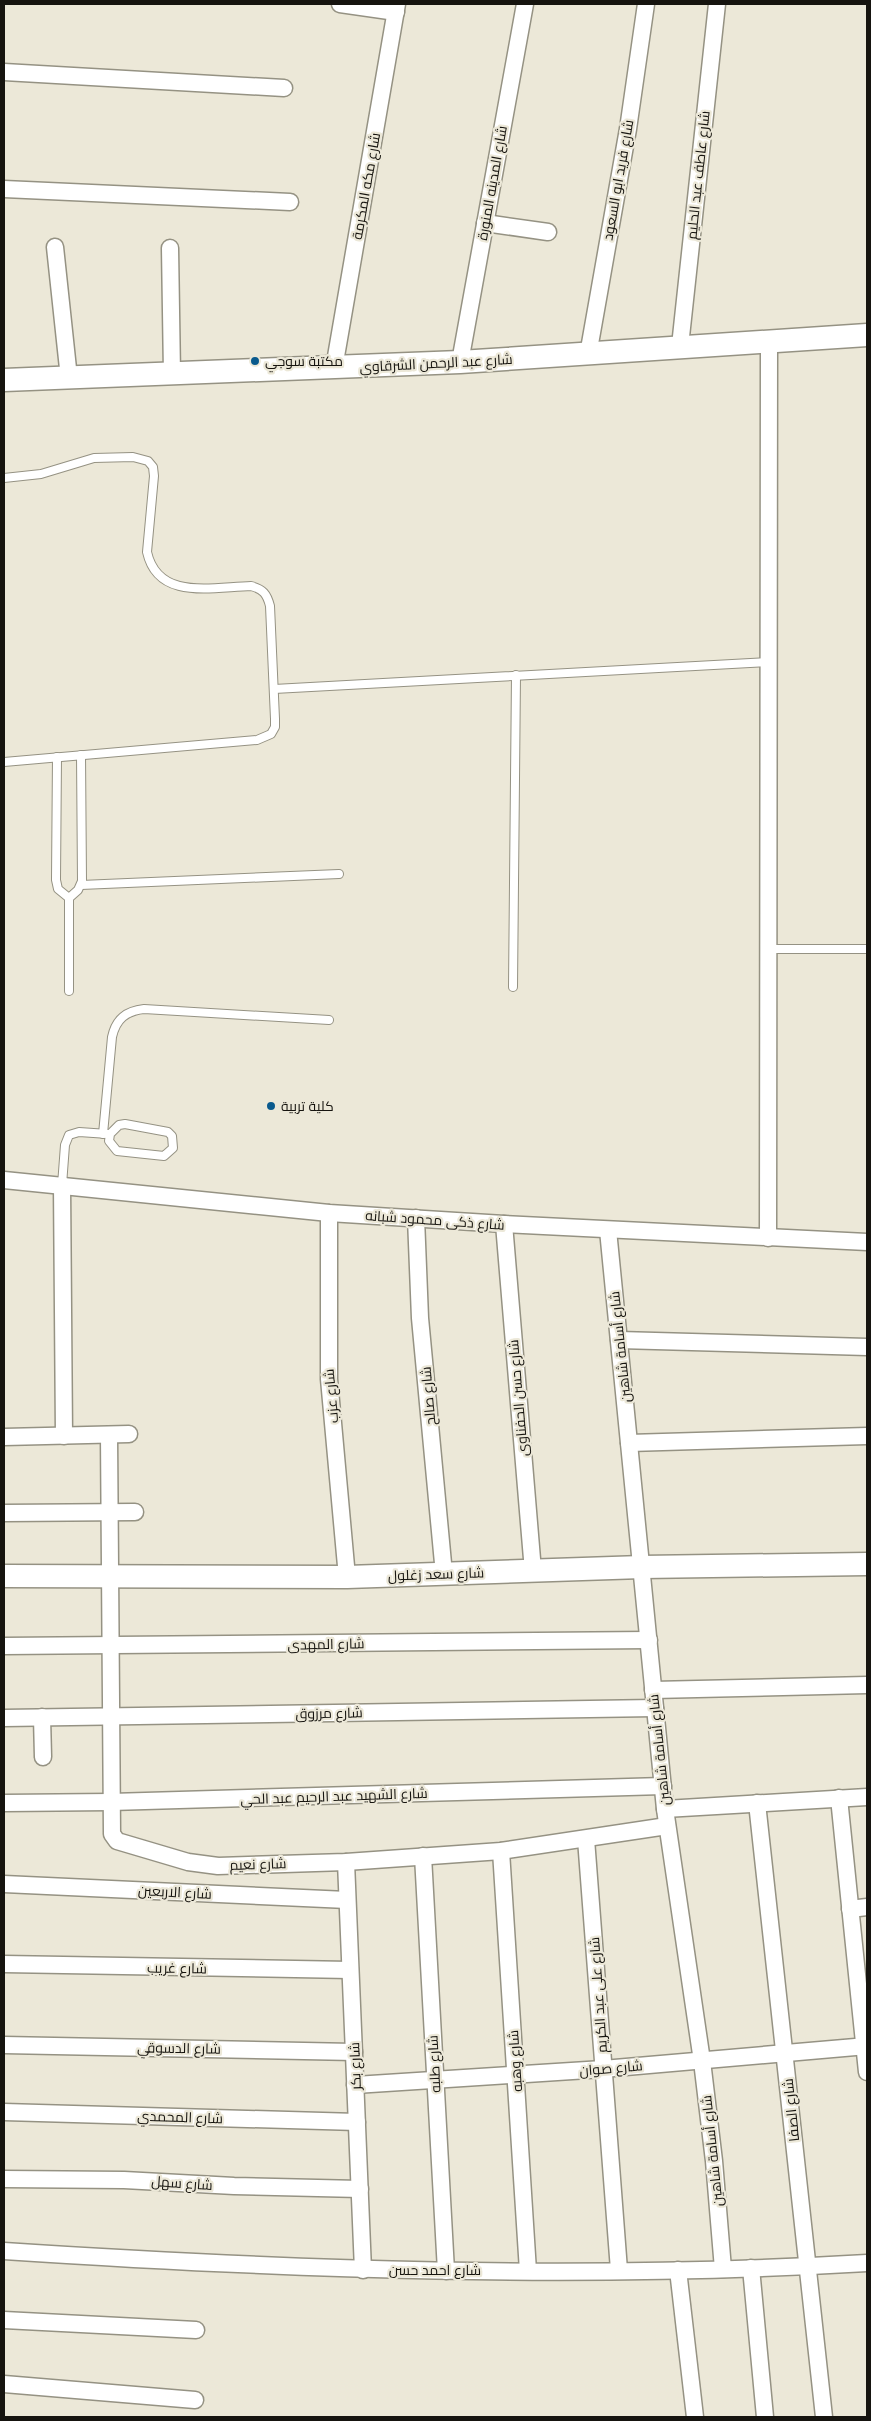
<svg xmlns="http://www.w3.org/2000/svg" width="871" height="2421" viewBox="0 0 871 2421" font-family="'Fira Sans',Cairo,sans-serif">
	<rect width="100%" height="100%" fill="#ece8d8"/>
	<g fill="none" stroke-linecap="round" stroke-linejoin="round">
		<g stroke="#959283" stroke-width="10">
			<g id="lane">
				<path d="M4 478 41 474 94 458 133 457 148 461 153 467 154 476 147 552C158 601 212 587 251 586 263 589 267 594 270 606L275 719V727L271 734 257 740 4 762"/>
				<polyline points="274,689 769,662"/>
				<polyline points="57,757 56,880 58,889 69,898"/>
				<polyline points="81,885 339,874"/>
				<polyline points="69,898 78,890 82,881 81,755"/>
				<polyline points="769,949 867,949"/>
				<polyline points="513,987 516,675"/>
				<polyline points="69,991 69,898"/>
				<polygon points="125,1124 168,1132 172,1136 173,1148 164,1156 117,1151 109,1141 110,1134 119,1125"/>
				<path d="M103 1134 112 1037C116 1019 126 1011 144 1009L329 1020"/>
				<polyline points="62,1185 65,1145 69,1135 79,1132 108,1134"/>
			</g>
		</g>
		<g stroke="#959283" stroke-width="19">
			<g id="street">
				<polyline points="340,4 396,12"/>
				<polyline points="4,72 284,88"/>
				<polyline points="4,189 290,202"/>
				<polyline points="485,223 548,232"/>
				<polyline points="55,247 69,378"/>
				<polyline points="170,248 172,374"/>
				<polyline points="680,346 717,4"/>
				<polyline points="588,355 628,129 646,4"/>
				<polyline points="460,362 525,4"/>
				<polyline points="334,368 397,4"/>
				<polyline points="4,1180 329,1213 504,1224 867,1242"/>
				<polyline points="62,1185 64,1436"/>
				<polyline points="329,1213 329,1379 347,1577"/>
				<polyline points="416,1218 420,1318 444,1574"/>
				<polyline points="504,1224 533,1571"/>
				<polyline points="608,1230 665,1809 702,2061 714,2161 723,2269"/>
				<polyline points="768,1238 769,341"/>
				<polyline points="619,1340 867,1347"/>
				<polyline points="109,1435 112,1834 117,1841 188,1862 218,1866 346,1862 501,1851 667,1826"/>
				<polyline points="4,1437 129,1434"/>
				<polyline points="629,1443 867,1436"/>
				<polyline points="4,1513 135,1512"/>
				<polyline points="4,1646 649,1640"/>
				<polyline points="653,1690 867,1685"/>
				<polyline points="42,1717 43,1757"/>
				<polyline points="4,1718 655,1708"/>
				<polyline points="839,1798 867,2072"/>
				<polyline points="4,1803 111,1802 663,1786"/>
				<polyline points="757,1803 824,2417"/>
				<polyline points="665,1809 867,1797"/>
				<polyline points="586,1839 619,2270"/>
				<polyline points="501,1851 528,2271"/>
				<polyline points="423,1856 446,2271"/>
				<polyline points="346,1862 363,2270"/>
				<polyline points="4,1884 347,1900"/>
				<polyline points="850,1909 867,1907"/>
				<polyline points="4,1964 350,1970"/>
				<polyline points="4,2045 354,2052"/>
				<polyline points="355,2085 603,2069 867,2046"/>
				<polyline points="4,2112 357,2122"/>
				<polyline points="4,2179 124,2180 234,2186 360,2189"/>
				<path d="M4 2251C291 2270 580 2280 867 2263"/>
				<polyline points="751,2268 765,2417"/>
				<polyline points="678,2270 695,2417"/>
				<polyline points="4,2320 196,2330"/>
				<polyline points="4,2384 195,2400"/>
			</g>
		</g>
		<g stroke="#959283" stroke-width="25">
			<g id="secondary">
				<polyline points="4,380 460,362 867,335"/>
				<polyline points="4,1576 347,1577 642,1567 867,1564"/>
			</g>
		</g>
		<use href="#lane" stroke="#fff" stroke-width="8"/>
		<use href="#street" stroke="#fff" stroke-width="16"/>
		<use href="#secondary" stroke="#fff" stroke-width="22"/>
	</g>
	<g fill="#0a5a8d" stroke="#ece8d8" stroke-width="2">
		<circle cx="255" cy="361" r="5"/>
		<circle cx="271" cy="1106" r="5"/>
	</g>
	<g text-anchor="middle" stroke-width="4.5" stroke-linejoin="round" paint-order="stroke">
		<g font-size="14" fill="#16140f" stroke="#ece8d8">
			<text transform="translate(698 175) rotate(-84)" y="5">شارع عاطف عبد الحليم</text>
			<text transform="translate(618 180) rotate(-80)" y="5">شارع فريد ابو السعود</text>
			<text transform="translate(492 183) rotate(-80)" y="5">شارع المدينه المنورة</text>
			<text transform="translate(366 186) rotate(-80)" y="5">شارع مكه المكرمة</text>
			<text transform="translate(436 363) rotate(-3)" y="5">شارع عبد الرحمن الشرقاوي</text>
			<text transform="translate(435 1220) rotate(4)" y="5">شارع ذكى محمود شبانه</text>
			<text transform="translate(620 1347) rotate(-96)" y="5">شارع أسامة شاهين</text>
			<text transform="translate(331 1396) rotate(-95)" y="5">شارع عزب</text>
			<text transform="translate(428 1396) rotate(-95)" y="5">شارع صالح</text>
			<text transform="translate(518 1398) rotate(-95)" y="5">شارع حسن الحفناوى</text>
			<text transform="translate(436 1574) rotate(-2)" y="5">شارع سعد زغلول</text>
			<text transform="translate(326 1644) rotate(-1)" y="5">شارع المهدى</text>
			<text transform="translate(329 1713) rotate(-1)" y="5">شارع مرزوق</text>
			<text transform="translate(659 1750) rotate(-96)" y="5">شارع أسامة شاهين</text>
			<text transform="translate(334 1796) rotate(-2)" y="5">شارع الشهيد عبد الرحيم عبد الحي</text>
			<text transform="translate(258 1864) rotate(-2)" y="5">شارع نعيم</text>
			<text transform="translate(175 1892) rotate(3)" y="5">شارع الاربعين</text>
			<text transform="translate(177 1968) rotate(1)" y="5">شارع غريب</text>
			<text transform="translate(598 1995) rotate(-94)" y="5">شارع على عبد الكريم</text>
			<text transform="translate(179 2048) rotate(1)" y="5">شارع الدسوقي</text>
			<text transform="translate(515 2061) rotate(-94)" y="5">شارع وهبه</text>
			<text transform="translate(434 2064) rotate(-93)" y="5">شارع طلبه</text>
			<text transform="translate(355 2066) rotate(-92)" y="5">شارع بكر</text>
			<text transform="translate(611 2068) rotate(-5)" y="5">شارع صوان</text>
			<text transform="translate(791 2110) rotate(-96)" y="5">شارع الصفا</text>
			<text transform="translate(180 2117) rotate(2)" y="5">شارع المحمدي</text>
			<text transform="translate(712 2151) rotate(-96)" y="5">شارع أسامة شاهين</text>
			<text transform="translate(182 2183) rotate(4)" y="5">شارع سهل</text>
			<text x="435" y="2275">شارع احمد حسن</text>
		</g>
		<g font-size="14" fill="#16140f" stroke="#ece8d8" text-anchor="start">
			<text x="265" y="366">مكتبة سوجي</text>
			<text x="281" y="1111">كلية تربية</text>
		</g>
	</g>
	<rect width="871" height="2421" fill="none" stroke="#16140f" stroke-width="10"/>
</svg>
